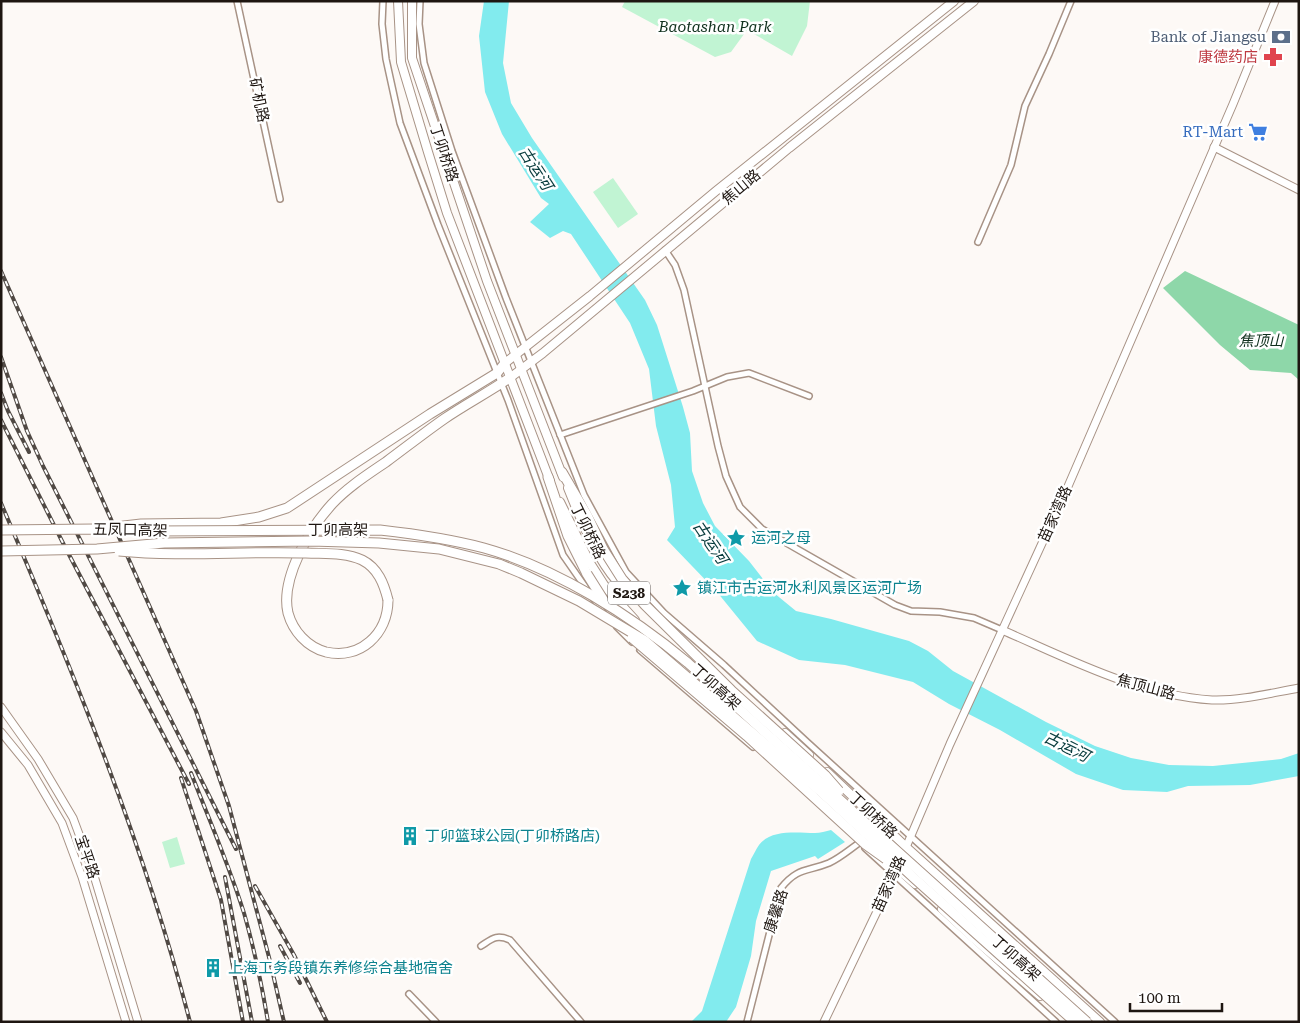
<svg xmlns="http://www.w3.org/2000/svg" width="1300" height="1023" viewBox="0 0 1300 1023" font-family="'Roboto Serif','Noto Sans SC',serif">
	<rect width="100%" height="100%" fill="#fdf9f6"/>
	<g fill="#c1f4d3">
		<polygon points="625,1 810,1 807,26 792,56 747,30 731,52 715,57 622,7"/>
		<polygon points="613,178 638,214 618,228 593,192"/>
		<polygon points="177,837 185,864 170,868 162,842"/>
	</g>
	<polygon fill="#8ed7a9" points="1185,271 1299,325 1299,380 1291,373 1250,370 1220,345 1163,288"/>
	<g fill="#82ebee">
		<polygon points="484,1 509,1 503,63 511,103 532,138 645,300 657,325 683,407 690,433 692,471 703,503 715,526 749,561 774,593 796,611 831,619 909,641 928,651 953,671 1046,722 1095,746 1131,758 1169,765 1213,766 1281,759 1299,753 1299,776 1250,785 1188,786 1167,792 1123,790 1076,774 1000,730 949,704 913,682 845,665 799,660 757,641 717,592 667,540 675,527 671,485 656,426 649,369 630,323 571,234 563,231 550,238 530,222 549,204 541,198 502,134 485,92 479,36"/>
		<path d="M831 830 845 842 818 859 815 856 771 871 756 921 751 956 736 1007 726 1022H691L702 1011 751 859C754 854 756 849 759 845 771 829 797 833 815 833 820 833 826 831 831 830Z"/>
	</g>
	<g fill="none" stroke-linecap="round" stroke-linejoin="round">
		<g stroke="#a89386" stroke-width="8">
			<g id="street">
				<polyline points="237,1 280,199"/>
				<polyline points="383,1 382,24 386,59 400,123 438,225 508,400 563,555 588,591"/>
				<polyline points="420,1 419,24 424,63 452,151 506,298 584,495 626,572 664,613 724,665 807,742 1115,1022"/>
				<polyline points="978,242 1011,165 1025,106 1049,54 1071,1"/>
				<polyline points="665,250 675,265 684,290 718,446 726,476 740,507 762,529 895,605 911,611 940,612 974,618 1002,630"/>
				<polyline points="560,435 693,391 727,377 749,373 809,396"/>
				<polyline points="593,598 604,614"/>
				<polyline points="617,627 632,642"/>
				<polyline points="640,650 753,747"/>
				<polyline points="865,848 1056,1022"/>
				<path d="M481 946C492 939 496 934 510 940L581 1022"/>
				<polyline points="409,994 436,1022"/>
				<path d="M747 1022 781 888C798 867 807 872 829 863 840 858 849 850 859 843"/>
			</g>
		</g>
		<g stroke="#a89386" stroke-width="9">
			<g id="secondary">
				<polyline points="1214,147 1299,190"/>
				<path d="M1002 630C1069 659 1137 695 1212 700 1240 701 1271 693 1299 688"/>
				<polyline points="1,707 38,759 73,818 92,869 138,1022"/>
				<polyline points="1,732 28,765 62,823 82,877 126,1022"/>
				<polyline points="904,852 950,744 1066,491 1233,104 1275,1"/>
				<polyline points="824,1022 894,876 898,864"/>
			</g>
		</g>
		<g stroke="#a89386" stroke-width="10">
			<g id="primary">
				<polyline points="398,1 401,62 428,152 447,213 550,481"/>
				<polyline points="412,1 412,58 487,281 563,477"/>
				<polyline points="505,363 590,296 716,191 954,1"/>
				<polyline points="511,377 543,353 789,148 974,1"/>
				<path d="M568 488C580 518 592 548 611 574 617 582 625 590 632 597"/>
				<polyline points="560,502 590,563 606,588 635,620"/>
				<polyline points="663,648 696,680"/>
				<polyline points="785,733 809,755"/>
				<polyline points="827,772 906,847 1100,1022"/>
				<polyline points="882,856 915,884"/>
				<polyline points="942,909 974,939 1040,996"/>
			</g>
		</g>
		<g stroke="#a89386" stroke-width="11">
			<g id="highway">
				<polyline points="562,472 587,515 603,549"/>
				<polyline points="548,477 568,536 587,574"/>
				<polyline points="115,527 141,524 221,523 259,517 287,508 430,414 497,373 505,363"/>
				<path d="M388 600C388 634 360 660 326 652 307 647 293 631 288 613 280 579 310 528 332 504 348 487 367 475 386 462 405 448 424 433 444 419 466 404 489 392 511 377"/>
			</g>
		</g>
		<use href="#street" stroke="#fff" stroke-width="5"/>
		<use href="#secondary" stroke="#fff" stroke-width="7"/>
		<use href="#primary" stroke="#fff" stroke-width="8"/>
		<use href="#highway" stroke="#fff" stroke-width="9"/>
		<g stroke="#504944" stroke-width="4">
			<g id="rail">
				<polyline points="1,271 196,711 229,806 270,961 284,1022"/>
				<polyline points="1,357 27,431 43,466 236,849"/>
				<polyline points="1,393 8,411 29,452"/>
				<polyline points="1,420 65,547 189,784"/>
				<path d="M1 503C73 672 144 843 190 1022"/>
				<path d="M191 773C209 819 229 865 244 913 254 948 262 986 268 1022"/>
				<polyline points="181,778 221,900 243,1022"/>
				<polyline points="225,877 252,1022"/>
				<polyline points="255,886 294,955 327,1022"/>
				<polyline points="280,946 300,983"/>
			</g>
		</g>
		<use href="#rail" stroke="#fff" stroke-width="2" stroke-dasharray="5.5" stroke-linecap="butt"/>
		<g stroke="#a89386" stroke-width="11" stroke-linecap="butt">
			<g id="highway-bridge">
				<path d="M1 530 94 529 150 531 380 530C415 534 450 539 484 548 556 568 632 616 688 663L1087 1022"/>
				<polyline points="603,549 622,579 645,605 731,690 825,775 839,791"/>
				<polyline points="1,551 97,549 164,543 311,541 379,543 439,549 499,564 521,573 579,601 644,640 820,791 914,878 1075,1022"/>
				<path d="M119 551C181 557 244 551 306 553 324 554 345 552 362 560 378 568 384 584 388 600"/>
				<polyline points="587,574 604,601"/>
				<polyline points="632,638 747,736 865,844 886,859"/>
			</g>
		</g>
		<use href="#highway-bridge" stroke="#fff" stroke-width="9"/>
	</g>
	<defs>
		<g id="bank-bare" transform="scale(1.5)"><path d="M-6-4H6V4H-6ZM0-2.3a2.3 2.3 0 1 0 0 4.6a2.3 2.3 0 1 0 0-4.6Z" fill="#5c6f8a" stroke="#fff" stroke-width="2.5" paint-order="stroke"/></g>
		<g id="pharmacy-bare" transform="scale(1.5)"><path d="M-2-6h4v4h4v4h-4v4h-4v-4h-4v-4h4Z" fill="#e0444e" stroke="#fff" stroke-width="2.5" paint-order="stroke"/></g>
		<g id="supermarket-bare" transform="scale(1.5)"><path d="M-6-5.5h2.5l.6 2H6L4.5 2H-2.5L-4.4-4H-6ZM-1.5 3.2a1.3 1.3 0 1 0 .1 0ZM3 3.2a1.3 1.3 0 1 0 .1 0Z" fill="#3f7fe0" stroke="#fff" stroke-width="2.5" paint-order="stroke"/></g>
		<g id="sight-bare" transform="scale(1.5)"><path d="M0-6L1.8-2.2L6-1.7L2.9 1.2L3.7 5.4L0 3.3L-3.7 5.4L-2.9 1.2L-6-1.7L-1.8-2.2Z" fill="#0f9aa8" stroke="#fff" stroke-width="2.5" paint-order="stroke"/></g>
		<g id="building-bare" transform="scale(1.5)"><path d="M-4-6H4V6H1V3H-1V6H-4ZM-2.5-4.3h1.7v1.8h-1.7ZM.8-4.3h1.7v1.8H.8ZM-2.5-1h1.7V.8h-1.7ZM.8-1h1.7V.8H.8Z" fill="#0f9aa8" stroke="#fff" stroke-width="2.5" paint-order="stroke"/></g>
	</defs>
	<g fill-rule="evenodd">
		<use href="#bank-bare" x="1281" y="37"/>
		<use href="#pharmacy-bare" x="1273" y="57"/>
		<use href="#supermarket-bare" x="1258" y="132"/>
		<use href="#sight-bare" x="736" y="538"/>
		<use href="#sight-bare" x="682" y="588"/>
		<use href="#building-bare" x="410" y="836"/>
		<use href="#building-bare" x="213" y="968"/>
	</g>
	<g text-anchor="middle" stroke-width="5" stroke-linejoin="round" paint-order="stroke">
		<rect fill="#fff" stroke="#625c58" stroke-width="1" x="608" y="581.5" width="42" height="23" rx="4"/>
		<g font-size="14" font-weight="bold" fill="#1e1611">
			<text x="629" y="598">S238</text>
		</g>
		<g font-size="15" font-style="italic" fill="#11311e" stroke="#fff">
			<text x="715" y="32">Baotashan Park</text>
			<text x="1261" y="346">焦顶山</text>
		</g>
		<g font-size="15" fill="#4e5e75" stroke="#fff" text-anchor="end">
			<text x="1266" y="42">Bank of Jiangsu</text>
		</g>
		<g font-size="15" fill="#be3a42" stroke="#fff" text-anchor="end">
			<text x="1258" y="62">康德药店</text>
		</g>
		<g font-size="15" fill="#1e1611" stroke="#fff">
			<text transform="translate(259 100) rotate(78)" y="5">矿机路</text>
			<text transform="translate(444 153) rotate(72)" y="5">丁卯桥路</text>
			<text transform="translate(741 187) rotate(-40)" y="5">焦山路</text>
			<text transform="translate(1055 514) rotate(-66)" y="5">苗家湾路</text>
			<text transform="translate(130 530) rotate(1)" y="5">五凤口高架</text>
			<text x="338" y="535">丁卯高架</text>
			<text transform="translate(588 531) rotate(64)" y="5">丁卯桥路</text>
			<text transform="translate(716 687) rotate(42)" y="5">丁卯高架</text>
			<text transform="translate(1146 687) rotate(15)" y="5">焦顶山路</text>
			<text transform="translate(873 815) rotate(43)" y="5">丁卯桥路</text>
			<text transform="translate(87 857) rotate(71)" y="5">宝平路</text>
			<text transform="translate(889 884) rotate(-66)" y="5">苗家湾路</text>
			<text transform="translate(776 911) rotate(-72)" y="5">康馨路</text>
			<text transform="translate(1016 958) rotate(42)" y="5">丁卯高架</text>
		</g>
		<g font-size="15" fill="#366cbe" stroke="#fff" text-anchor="end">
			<text x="1243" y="137">RT-Mart</text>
		</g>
		<g font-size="15" fill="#0d838f" stroke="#fff" text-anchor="start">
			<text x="751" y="543">运河之母</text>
			<text x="697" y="593">镇江市古运河水利风景区运河广场</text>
			<text x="425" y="841">丁卯篮球公园(丁卯桥路店)</text>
			<text x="228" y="973">上海工务段镇东养修综合基地宿舍</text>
		</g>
		<g font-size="16" font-style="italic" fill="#073b3c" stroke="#fff">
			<text transform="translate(536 168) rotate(57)" y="6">古运河</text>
			<text transform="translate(711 542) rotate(56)" y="6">古运河</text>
			<text transform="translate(1067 746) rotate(26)" y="6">古运河</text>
		</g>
	</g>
	<rect width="1300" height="1023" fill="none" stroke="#1e1611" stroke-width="5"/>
	<path d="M1130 1003v8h92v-8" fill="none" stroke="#1e1611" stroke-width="2.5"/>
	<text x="1138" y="1003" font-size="15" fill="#1e1611" stroke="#ffffff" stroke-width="4" paint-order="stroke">100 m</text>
</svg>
